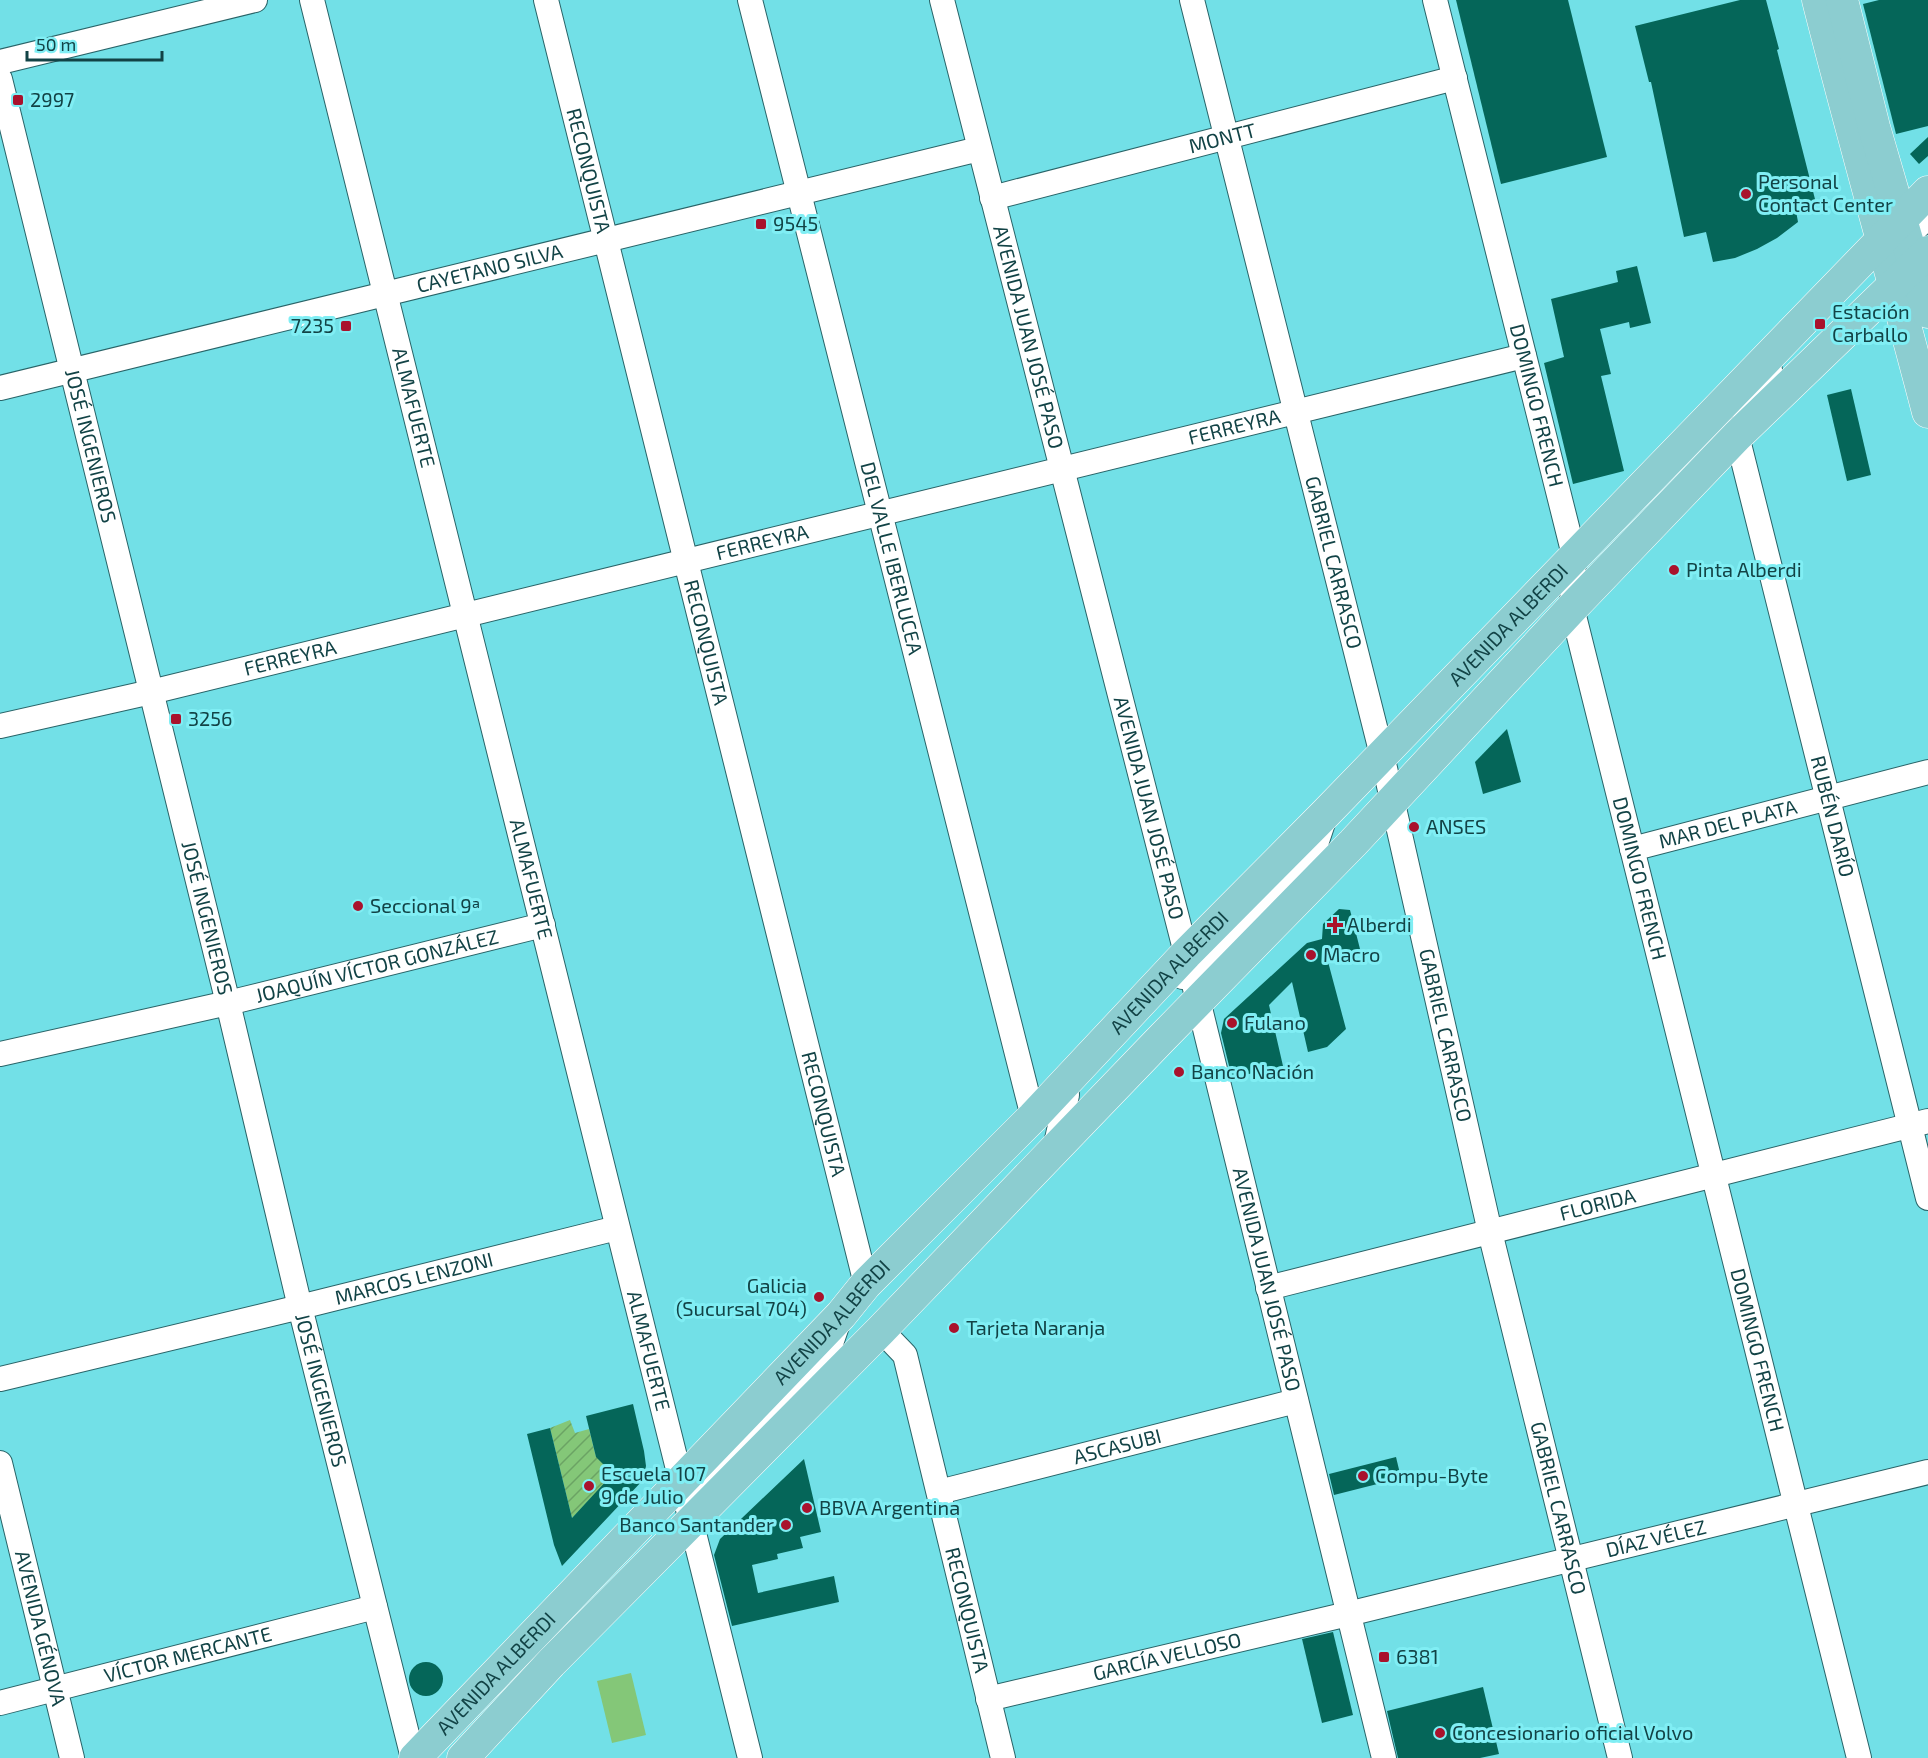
<svg xmlns="http://www.w3.org/2000/svg" width="1928" height="1758" viewBox="0 0 1928 1758" font-family="'Exo 2',sans-serif">
	<defs>
		<pattern id="garden-furrows" width="10" height="10" patternUnits="userSpaceOnUse" patternTransform="scale(1.5)"><rect width="10" height="10" fill="#84c778"/><path d="M-1 1l2-2M0 10L10 0M9 11l2-2" fill="none" stroke="#6ba364"/></pattern>
	</defs>
	<rect width="100%" height="100%" fill="#72e0e7"/>
	<polygon fill="url(#garden-furrows)" points="570,1420 575,1433 589,1429 596,1457 604,1455 608,1480 572,1518 550,1428"/>
	<polygon fill="#84c778" points="631,1673 646,1735 612,1743 597,1681"/>
	<g fill="#056659">
		<polygon points="1456,0 1568,0 1607,157 1501,184"/>
		<polygon points="1740,0 1766,0 1779,49 1777,50 1817,207 1796,211 1798,222 1777,238 1757,249 1735,258 1713,262 1706,232 1684,237 1651,82 1649,82 1635,26"/>
		<polygon points="1879,0 1928,0 1928,126 1896,134 1863,4"/>
		<polygon points="1928,137 1928,156 1919,164 1910,154"/>
		<polygon points="1637,266 1651,323 1630,328 1629,322 1600,329 1611,374 1601,376 1624,471 1573,484 1544,363 1564,357 1551,299 1618,282 1616,271"/>
		<polygon points="1851,389 1871,475 1847,481 1827,395"/>
		<polygon points="1507,729 1521,782 1483,794 1475,762"/>
		<polygon points="1339,909 1350,910 1360,949 1327,958 1346,1029 1327,1047 1308,1052 1292,982 1269,1005 1283,1066 1232,1078 1221,1033 1224,1019 1307,943 1322,939 1323,924"/>
		<polygon points="633,1404 644,1451 646,1466 643,1480 562,1566 554,1545 527,1434 550,1428 572,1518 608,1479 605,1466 596,1457 586,1416"/>
		<polygon points="1396,1457 1401,1478 1334,1495 1329,1474"/>
		<polygon points="804,1459 821,1532 800,1537 803,1548 777,1554 778,1559 752,1565 758,1593 834,1576 839,1602 732,1626 714,1555 720,1539"/>
		<polygon points="1333,1632 1353,1715 1322,1723 1302,1639"/>
		<circle cx="426" cy="1679" r="17"/>
		<polygon points="1483,1687 1499,1754 1480,1758 1398,1758 1387,1711"/>
	</g>
	<g fill="none" stroke-linecap="round" stroke-linejoin="round">
		<g stroke="#296468" stroke-width="26">
			<g id="minor">
				<path id="s1" d="M312 0 750 1758"/>
				<path id="s2" d="M546 0 866 1284"/>
				<path id="s3" d="M750 0 1033 1117 1043 1111"/>
				<path id="s4" d="M942 0 1198 1000 1384 1758"/>
				<path id="s5" d="M1192 0 1382 755 1490 1232 1620 1758"/>
				<path id="s6" d="M1435 0 1574 555 1572 608 1859 1758"/>
				<polyline points="0,62 255,0"/>
				<path id="s7" d="M0 79 228 1003 300 1307 413 1758"/>
				<path id="s8" d="M992 198 1455 78"/>
				<polyline points="1896,246 1928,217"/>
				<path id="s9" d="M1770 370 1737 436 1928 1198"/>
				<path id="s10" d="M0 388 979 149"/>
				<path id="s11" d="M0 726 151 692 1524 356"/>
				<path id="s12" d="M1632 849 1928 772"/>
				<polyline points="1183,977 1215,949 1315,847 1326,814"/>
				<path id="s13" d="M0 1054 228 1003 543 925"/>
				<polyline points="1055,1148 1067,1095"/>
				<path id="s14" d="M1268 1288 1928 1121"/>
				<path id="s15" d="M881 1330 905 1355 1003 1758"/>
				<path id="s16" d="M0 1379 300 1307 617 1228"/>
				<path id="s17" d="M0 1463 72 1758"/>
				<polyline points="690,1491 730,1456 827,1355 839,1320"/>
				<path id="s18" d="M939 1492 1296 1401"/>
				<path id="s19" d="M988 1699 1348 1614 1928 1472"/>
				<path id="s20" d="M0 1703 375 1607"/>
			</g>
		</g>
		<g stroke="#fff" stroke-width="33">
			<g id="major">
				<path d="M1818 0C1853 138 1892 274 1928 412"/>
				<polyline points="1842,0 1874,127 1928,312"/>
				<path id="s21" d="M415 1758 841 1315 866 1284 1033 1117 1186 954 1326 813 1928 192"/>
				<polyline points="463,1758 551,1663 881,1330 1160,1040 1353,843 1572,608 1737,436 1928,252"/>
			</g>
		</g>
		<use href="#minor" stroke="#fff" stroke-width="24"/>
		<use href="#major" stroke="#8ccdd0" stroke-width="32"/>
	</g>
	<g fill="#a9122c" stroke="#80eef4" stroke-width="2">
		<rect x="12" y="94" width="12" height="12" rx="3"/>
		<circle cx="1746" cy="194" r="6"/>
		<rect x="755" y="218" width="12" height="12" rx="3"/>
		<rect x="1814" y="318" width="12" height="12" rx="3"/>
		<rect x="340" y="320" width="12" height="12" rx="3"/>
		<circle cx="1674" cy="570" r="6"/>
		<rect x="170" y="713" width="12" height="12" rx="3"/>
		<circle cx="1414" cy="827" r="6"/>
		<circle cx="358" cy="906" r="6"/>
		<path d="M1332 916h6v6h6v6h-6v6h-6v-6h-6v-6h6z"/>
		<circle cx="1311" cy="955" r="6"/>
		<circle cx="1232" cy="1023" r="6"/>
		<circle cx="1179" cy="1072" r="6"/>
		<circle cx="819" cy="1297" r="6"/>
		<circle cx="954" cy="1328" r="6"/>
		<circle cx="1363" cy="1476" r="6"/>
		<circle cx="589" cy="1486" r="6"/>
		<circle cx="807" cy="1508" r="6"/>
		<circle cx="786" cy="1525" r="6"/>
		<rect x="1378" y="1651" width="12" height="12" rx="3"/>
		<circle cx="1440" cy="1733" r="6"/>
	</g>
	<g text-anchor="middle" stroke-width="6" stroke-linejoin="round" paint-order="stroke">
		<g font-size="20" fill="#124346" stroke="#80eef4" text-anchor="start">
			<text x="30" y="107">2997</text>
			<text x="1758" y="189">Personal<tspan x="1758" dy="23">Contact Center</tspan></text>
			<text x="773" y="231">9545</text>
			<text x="1832" y="319">Estación<tspan x="1832" dy="23">Carballo</tspan></text>
			<text x="334" y="333" text-anchor="end">7235</text>
			<text x="1686" y="577">Pinta Alberdi</text>
			<text x="188" y="726">3256</text>
			<text x="1426" y="834">ANSES</text>
			<text x="370" y="913">Seccional 9ª</text>
			<text x="1347" y="932">Alberdi</text>
			<text x="1323" y="962">Macro</text>
			<text x="1244" y="1030">Fulano</text>
			<text x="1191" y="1079">Banco Nación</text>
			<text x="807" y="1293" text-anchor="end">Galicia<tspan x="807" dy="23">(Sucursal 704)</tspan></text>
			<text x="966" y="1335">Tarjeta Naranja</text>
			<text x="601" y="1481">Escuela 107<tspan x="601" dy="23">9 de Julio</tspan></text>
			<text x="1375" y="1483">Compu-Byte</text>
			<text x="819" y="1515">BBVA Argentina</text>
			<text x="774" y="1532" text-anchor="end">Banco Santander</text>
			<text x="1396" y="1664">6381</text>
			<text x="1452" y="1740">Concesionario oficial Volvo</text>
		</g>
		<g font-size="20" fill="#124346" stroke="#80eef4">
			<text dy="7" stroke="none"><textPath href="#s8" startOffset="238">MONTT</textPath></text>
			<text dy="7" stroke="none"><textPath href="#s2" startOffset="176">RECONQUISTA</textPath></text>
			<text dy="7" stroke="none"><textPath href="#s10" startOffset="504">CAYETANO SILVA</textPath></text>
			<text dy="7" stroke="none"><textPath href="#s4" startOffset="348">AVENIDA JUAN JOSÉ PASO</textPath></text>
			<text dy="7" stroke="none"><textPath href="#s6" startOffset="418">DOMINGO FRENCH</textPath></text>
			<text dy="7" stroke="none"><textPath href="#s1" startOffset="420">ALMAFUERTE</textPath></text>
			<text dy="7" stroke="none"><textPath href="#s11" startOffset="1270">FERREYRA</textPath></text>
			<text dy="7" stroke="none"><textPath href="#s7" startOffset="378">JOSÉ INGENIEROS</textPath></text>
			<text dy="7" stroke="none"><textPath href="#s11" startOffset="784">FERREYRA</textPath></text>
			<text dy="7" stroke="none"><textPath href="#s3" startOffset="576">DEL VALLE IBERLUCEA</textPath></text>
			<text dy="7" stroke="none"><textPath href="#s5" startOffset="580">GABRIEL CARRASCO</textPath></text>
			<text dy="7" stroke="none"><textPath href="#s21" startOffset="1575">AVENIDA ALBERDI</textPath></text>
			<text dy="7" stroke="none"><textPath href="#s2" startOffset="662">RECONQUISTA</textPath></text>
			<text dy="7" stroke="none"><textPath href="#s11" startOffset="298">FERREYRA</textPath></text>
			<text dy="7" stroke="none"><textPath href="#s4" startOffset="834">AVENIDA JUAN JOSÉ PASO</textPath></text>
			<text dy="7" stroke="none"><textPath href="#s9" startOffset="466">RUBÉN DARÍO</textPath></text>
			<text dy="7" stroke="none"><textPath href="#s12" startOffset="99">MAR DEL PLATA</textPath></text>
			<text dy="7" stroke="none"><textPath href="#s1" startOffset="906">ALMAFUERTE</textPath></text>
			<text dy="7" stroke="none"><textPath href="#s6" startOffset="904">DOMINGO FRENCH</textPath></text>
			<text dy="7" stroke="none"><textPath href="#s7" startOffset="864">JOSÉ INGENIEROS</textPath></text>
			<text dy="7" stroke="none"><textPath href="#s13" startOffset="387">JOAQUÍN VÍCTOR GONZÁLEZ</textPath></text>
			<text dy="7" stroke="none"><textPath href="#s21" startOffset="1089">AVENIDA ALBERDI</textPath></text>
			<text dy="7" stroke="none"><textPath href="#s5" startOffset="1066">GABRIEL CARRASCO</textPath></text>
			<text dy="7" stroke="none"><textPath href="#s2" startOffset="1148">RECONQUISTA</textPath></text>
			<text dy="7" stroke="none"><textPath href="#s14" startOffset="340">FLORIDA</textPath></text>
			<text dy="7" stroke="none"><textPath href="#s16" startOffset="426">MARCOS LENZONI</textPath></text>
			<text dy="7" stroke="none"><textPath href="#s4" startOffset="1320">AVENIDA JUAN JOSÉ PASO</textPath></text>
			<text dy="7" stroke="none"><textPath href="#s21" startOffset="603">AVENIDA ALBERDI</textPath></text>
			<text dy="7" stroke="none"><textPath href="#s1" startOffset="1392">ALMAFUERTE</textPath></text>
			<text dy="7" stroke="none"><textPath href="#s6" startOffset="1390">DOMINGO FRENCH</textPath></text>
			<text dy="7" stroke="none"><textPath href="#s7" startOffset="1350">JOSÉ INGENIEROS</textPath></text>
			<text dy="7" stroke="none"><textPath href="#s18" startOffset="184">ASCASUBI</textPath></text>
			<text dy="7" stroke="none"><textPath href="#s5" startOffset="1552">GABRIEL CARRASCO</textPath></text>
			<text dy="7" stroke="none"><textPath href="#s19" startOffset="687">DÍAZ VÉLEZ</textPath></text>
			<text dy="7" stroke="none"><textPath href="#s15" startOffset="297">RECONQUISTA</textPath></text>
			<text dy="7" stroke="none"><textPath href="#s17" startOffset="170">AVENIDA GÉNOVA</textPath></text>
			<text dy="7" stroke="none"><textPath href="#s20" startOffset="194">VÍCTOR MERCANTE</textPath></text>
			<text dy="7" stroke="none"><textPath href="#s19" startOffset="184">GARCÍA VELLOSO</textPath></text>
			<text dy="7" stroke="none"><textPath href="#s21" startOffset="117">AVENIDA ALBERDI</textPath></text>
		</g>
	</g>
	<path d="M27 51v9h135v-9" fill="none" stroke="#124346" stroke-width="3"/>
	<text x="36" y="51" font-size="18" fill="#124346" stroke="#80eef4" stroke-width="4.5" paint-order="stroke">50 m</text>
</svg>
